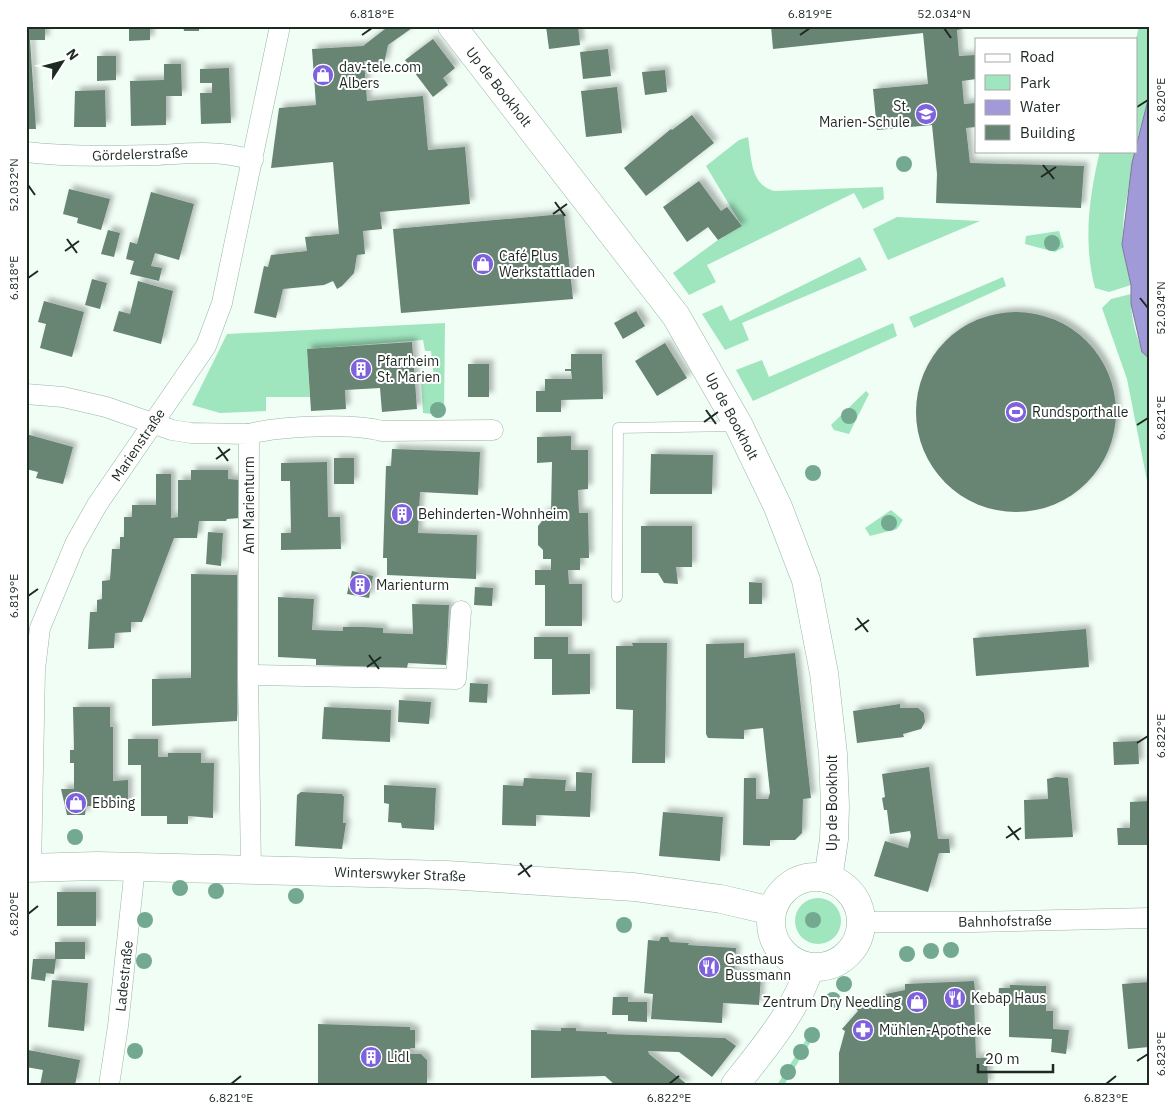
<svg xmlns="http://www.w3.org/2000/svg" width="1175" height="1111" viewBox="0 0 1175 1111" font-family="'IBM Plex Sans',sans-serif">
	<defs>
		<filter id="shadow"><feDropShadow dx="4.5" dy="-4.5" stdDeviation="2.5" flood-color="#0004"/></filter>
	</defs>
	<rect width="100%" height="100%" fill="#f1fef6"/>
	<g fill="#9fe5be">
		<polygon points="1139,26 1149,26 1149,96 1136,145 1136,39"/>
		<path d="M748 137C752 159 750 184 774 191L883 187 884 199 863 209 854 193 707 265 716 282 689 295 673 273 718 240 742 226 706 166 739 140Z"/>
		<path d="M1100 151H1135L1124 214 1122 246 1131 285 1109 292 1095 288C1083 243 1089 196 1100 151Z"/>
		<polygon points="897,217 980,221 888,260 873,229"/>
		<polygon points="1059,231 1064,247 1055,252 1025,244 1026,236"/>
		<polygon points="860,257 867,270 742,323 749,340 725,350 702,314 722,305 730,321"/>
		<polygon points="1003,277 1006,286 914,328 909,317"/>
		<path d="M1131 294C1130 313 1136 345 1149 358V491L1127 379 1102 308 1111 299Z"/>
		<polygon points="445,323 444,411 440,415 423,413 421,381 434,379 431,351 425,351 423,340 307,349 310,397 266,397 266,411 220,413 192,405 227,334"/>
		<polygon points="893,323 897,336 753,401 736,370 762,360 769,377"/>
		<polygon points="866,391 869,394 849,434 834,430 831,425"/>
		<polygon points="891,510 903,520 897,529 870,536 865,528"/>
		<circle cx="818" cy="921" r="23"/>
		<polygon points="814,1027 818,1030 784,1085 777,1085"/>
	</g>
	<polygon fill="#a299d8" stroke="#7a77a1" points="1149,96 1149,358 1142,352 1131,304 1131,285 1122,245 1132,163"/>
	<g fill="#678473" filter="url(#shadow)">
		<polygon points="26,26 45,26 45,40 30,40 36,129 26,129"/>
		<polygon points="129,26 150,26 150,40 129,41"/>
		<polygon points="183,26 199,26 199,31 184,31"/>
		<polygon points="383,26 415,26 388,45 384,64 364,61 367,101 423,96 428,150 465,147 470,204 380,212 382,229 363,231 365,254 357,255 354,273 342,286 337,289 333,281 324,285 283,289 276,318 254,313 264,266 268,267 271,255 307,251 305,237 339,234 333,162 271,168 279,108 316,105 312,49 363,46 385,29"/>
		<polygon points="546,26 578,26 580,45 549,49"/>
		<polygon points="771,26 978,26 957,30 959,56 976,55 976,79 962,81 964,104 976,103 976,127 966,128 970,163 1084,166 1081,208 936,203 937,174 932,125 877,130 873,89 928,84 923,33 773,49"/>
		<polygon points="433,39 455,68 443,78 448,85 433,97 405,60"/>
		<polygon points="608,49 611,76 583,79 580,52"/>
		<polygon points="97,56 116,56 116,80 97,81"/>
		<polygon points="164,64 181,64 182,96 166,96 166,125 131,126 130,81 164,80"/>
		<polygon points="229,68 231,123 201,124 200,93 212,93 212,83 200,83 200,69"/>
		<polygon points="665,70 667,92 645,95 642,72"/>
		<polygon points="617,87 622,133 586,137 581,91"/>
		<polygon points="105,90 106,127 74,127 75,91"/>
		<polygon points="692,115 714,143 646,196 624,168 671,129 672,130"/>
		<polygon points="699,181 721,211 727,207 742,226 718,240 708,227 687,242 663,207"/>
		<polygon points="69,189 110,199 101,230 77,223 78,218 63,214"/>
		<polygon points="151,192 194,204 179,260 155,253 151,266 162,268 159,281 130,274 134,261 126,259 130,242 137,244"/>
		<polygon points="564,214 573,299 401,313 393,229"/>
		<polygon points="108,230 120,233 114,257 101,254"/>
		<polygon points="92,279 107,283 100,309 85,305"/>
		<polygon points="138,281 173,291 161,344 113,331 119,311 130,314"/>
		<polygon points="44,301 84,312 72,357 40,348 46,324 38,322"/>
		<polygon points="636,311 645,326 623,339 614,323"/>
		<circle cx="1016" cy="412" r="100"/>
		<polygon points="412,342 417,409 382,412 380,388 345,390 346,409 311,411 307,349"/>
		<polygon points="665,343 687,378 657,396 635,361"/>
		<polygon points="571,354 602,354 603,399 561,400 561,412 536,412 536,391 545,391 545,379 572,379 571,371 565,371 565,369 571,369"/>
		<rect x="468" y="364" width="21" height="33"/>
		<polygon points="26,434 73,447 63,484 36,478 38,472 26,469"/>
		<polygon points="571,436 571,450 588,450 588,489 578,490 579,513 588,513 589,558 580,558 580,570 568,570 569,584 582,584 582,626 545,626 545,585 535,585 535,570 551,570 551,559 543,559 543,550 538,545 538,526 542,521 542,513 551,512 552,462 537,463 537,437"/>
		<polygon points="392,449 480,452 478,495 420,492 418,533 477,535 476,579 387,575 387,558 383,558 386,466 391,466"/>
		<polygon points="651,454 713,455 712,494 650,494"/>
		<rect x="334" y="458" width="20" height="26"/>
		<polygon points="327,462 328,517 340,517 341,549 281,550 281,533 291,533 290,481 281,481 281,463"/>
		<polygon points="191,470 228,470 228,479 240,480 240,518 227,519 226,521 199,521 197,538 174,538 142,622 131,622 131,632 115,633 114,648 88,649 90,612 97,612 97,600 102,599 102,581 110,580 112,549 120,549 120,537 124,537 124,517 132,517 132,505 156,505 156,474 171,474 171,518 178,517 178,480 191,480"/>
		<polygon points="641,526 692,526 692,567 676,567 678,584 664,583 658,573 641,573"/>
		<polygon points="208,532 223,533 221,566 206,564"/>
		<polygon points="352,571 373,576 369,598 347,594"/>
		<polygon points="191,574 237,575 237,721 152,726 152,679 191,678"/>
		<polygon points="749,582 762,583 762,604 749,604"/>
		<polygon points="475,587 493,588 492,606 474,605"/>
		<polygon points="278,597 314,599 312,630 343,631 343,627 363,627 383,628 383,633 413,634 412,604 449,605 446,665 408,663 407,668 316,665 316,659 278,657"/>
		<polygon points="1086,629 1089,667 976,676 973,638"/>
		<polygon points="534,637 568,637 568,654 590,654 590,694 552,695 552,659 534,659"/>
		<polygon points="632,643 667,643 665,763 632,763 633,710 616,709 616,646 633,646"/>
		<polygon points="744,643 744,658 795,653 811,798 803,799 802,833 795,840 770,840 770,846 743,845 744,778 756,778 756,799 768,799 770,793 763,728 744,730 744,739 708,738 706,734 706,644"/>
		<polygon points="470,683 488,684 487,703 469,702"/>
		<polygon points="399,700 431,702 429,724 398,722"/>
		<polygon points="900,704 900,708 918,708 924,713 925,722 921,729 903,734 904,737 857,743 853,711"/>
		<polygon points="73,707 110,707 110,727 113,727 113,781 128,780 128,806 88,806 86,807 85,815 67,815 61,789 74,789 74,763 70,763 70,750 74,750"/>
		<polygon points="324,707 391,710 390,742 322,739"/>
		<polygon points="128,739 158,739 158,757 168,757 168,753 201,753 201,763 214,763 213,818 188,816 188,824 167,824 167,816 141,816 141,765 128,765"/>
		<polygon points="1138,741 1139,764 1114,765 1113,742"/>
		<polygon points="929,767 938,839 949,839 950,853 939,853 928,892 874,876 885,841 908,848 911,836 910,831 890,834 887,810 884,810 882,798 885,797 882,774"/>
		<polygon points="576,772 592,773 590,817 536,815 536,826 502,825 503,785 523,786 524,778 566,780 565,791 576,791"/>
		<polygon points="1056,777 1068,778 1073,837 1025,839 1024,800 1048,799 1047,779"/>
		<polygon points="384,785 436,788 434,830 402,828 401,823 388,822 389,804 384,803"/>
		<polygon points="301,792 342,794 344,797 343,823 346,823 342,849 295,846 297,795"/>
		<polygon points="1149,801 1149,845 1118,845 1117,828 1130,828 1130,802"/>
		<polygon points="663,812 723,817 720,861 659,856"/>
		<rect x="57" y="892" width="39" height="34"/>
		<polygon points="661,937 668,937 670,942 689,943 688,945 736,948 734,974 761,976 759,1005 723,1003 722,1023 651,1019 653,994 644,993 648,940 659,941"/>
		<rect x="55" y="942" width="30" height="17"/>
		<polygon points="33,959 56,959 54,974 46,973 45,981 31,979"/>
		<polygon points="52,980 88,983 84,1031 48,1027"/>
		<polygon points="974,981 975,991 977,991 977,996 974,996 976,1058 987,1058 988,1085 839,1085 839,1053 845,1031 842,1029 858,1011 856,1008 881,1000 881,995 905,990 905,984"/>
		<polygon points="1149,982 1149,1047 1128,1049 1122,984"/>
		<polygon points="1010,985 1046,986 1046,1011 1053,1011 1053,1029 1069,1030 1066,1054 1051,1052 1052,1039 1009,1037 1009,1002 998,1002 999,988 1010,988"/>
		<polygon points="613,997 628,997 628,1002 647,1002 647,1022 628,1021 628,1015 612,1015"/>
		<polygon points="318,1024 410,1027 410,1030 415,1030 415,1048 410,1048 410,1054 421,1054 427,1060 427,1085 316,1085 318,1083"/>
		<polygon points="561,1028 576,1028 576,1031 607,1032 607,1034 725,1038 736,1046 712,1077 679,1052 648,1051 649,1054 688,1085 615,1085 605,1076 531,1078 531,1030 561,1031"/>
		<polygon points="28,1050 80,1060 75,1085 40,1085 43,1070 26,1067"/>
	</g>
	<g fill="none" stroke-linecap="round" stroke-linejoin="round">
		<g stroke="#97b6a4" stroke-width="11">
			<polyline id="lane" points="617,597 618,428 736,426"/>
		</g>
		<g stroke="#97b6a4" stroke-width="21">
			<g id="street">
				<path d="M26 152C70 157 113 156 158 155 193 153 219 150 253 160"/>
				<polyline points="26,394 63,397 106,407 172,430 191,433 249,434 248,675 251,870"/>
				<path d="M249 434C280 426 351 423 382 431L493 430"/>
				<polyline points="248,675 456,679 461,611"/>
				<polyline points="31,868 35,669 40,628 75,544 97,505 206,346 222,303 280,26"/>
				<polyline points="861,922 973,922 1149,918"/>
				<polyline points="109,1085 118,1026 135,867"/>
			</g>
		</g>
		<g stroke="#97b6a4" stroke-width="29">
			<g id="secondary">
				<polyline points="452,26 676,316 739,426 778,507 806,580 824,673 833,754 835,806 834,839 828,879"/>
				<polyline points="26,868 97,866 447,875 634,887 721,899 772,911"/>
				<circle cx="816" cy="922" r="45"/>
				<path d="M735 1085C764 1048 795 1012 810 967"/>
			</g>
		</g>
		<use href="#lane" stroke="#fff" stroke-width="10"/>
		<use href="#street" stroke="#fff" stroke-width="20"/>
		<use href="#secondary" stroke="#fff" stroke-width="28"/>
	</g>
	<g fill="#73a891">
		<circle cx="904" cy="164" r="8"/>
		<circle cx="1052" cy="243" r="8"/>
		<circle cx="438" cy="410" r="8"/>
		<circle cx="849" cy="416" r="8"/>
		<circle cx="813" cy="473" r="8"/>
		<circle cx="889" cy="523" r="8"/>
		<circle cx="75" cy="837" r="8"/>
		<circle cx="180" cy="888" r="8"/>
		<circle cx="216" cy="891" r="8"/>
		<circle cx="296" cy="896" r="8"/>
		<circle cx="145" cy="920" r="8"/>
		<circle cx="813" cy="920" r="8"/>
		<circle cx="624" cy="925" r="8"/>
		<circle cx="951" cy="950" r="8"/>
		<circle cx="931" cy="951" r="8"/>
		<circle cx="907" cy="954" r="8"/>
		<circle cx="144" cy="961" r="8"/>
		<circle cx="844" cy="984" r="8"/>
		<circle cx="833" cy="1000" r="8"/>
		<circle cx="812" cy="1035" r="8"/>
		<circle cx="135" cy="1051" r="8"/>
		<circle cx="801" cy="1052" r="8"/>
		<circle cx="788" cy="1072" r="8"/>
	</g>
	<path fill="none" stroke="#1d2922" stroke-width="2" d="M944 28 951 38M362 35 372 28M800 35 810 28M1137 107 1148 100M1043 165 1054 179M1041 177 1056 167M28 185 35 195M555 202 565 216M553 214 567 204M67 239 77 253M65 251 79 241M28 278 38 271M1140 298 1148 308M706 410 716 424M704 422 718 412M1137 425 1148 418M218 447 228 461M216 459 230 449M28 596 38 589M857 618 868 632M855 630 869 620M369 655 379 669M367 667 381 657M1137 743 1148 736M1008 826 1019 840M1006 838 1021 828M520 863 530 877M518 875 532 865M28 914 38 906M1137 1061 1148 1054M231 1084 241 1076M669 1084 679 1076M1106 1084 1116 1076"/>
	<defs>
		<g id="shop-disc" transform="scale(1.125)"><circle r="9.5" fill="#7e62dd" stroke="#fff"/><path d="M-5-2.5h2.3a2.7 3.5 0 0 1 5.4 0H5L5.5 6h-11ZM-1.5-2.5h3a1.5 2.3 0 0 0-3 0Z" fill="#fff"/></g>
		<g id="school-disc" transform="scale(1.125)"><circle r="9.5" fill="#7e62dd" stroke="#fff"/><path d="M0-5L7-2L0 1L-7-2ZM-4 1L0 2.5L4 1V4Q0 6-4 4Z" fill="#fff"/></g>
		<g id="building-disc" transform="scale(1.125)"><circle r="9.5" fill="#7e62dd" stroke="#fff"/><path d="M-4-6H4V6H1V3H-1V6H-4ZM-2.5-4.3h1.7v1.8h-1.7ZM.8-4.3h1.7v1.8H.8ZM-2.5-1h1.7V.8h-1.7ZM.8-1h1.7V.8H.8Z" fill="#fff"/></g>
		<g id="stadium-disc" transform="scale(1.125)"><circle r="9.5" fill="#7e62dd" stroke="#fff"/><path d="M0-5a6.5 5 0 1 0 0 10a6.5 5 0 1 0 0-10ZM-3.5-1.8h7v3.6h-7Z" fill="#fff"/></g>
		<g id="restaurant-disc" transform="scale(1.125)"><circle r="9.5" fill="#7e62dd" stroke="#fff"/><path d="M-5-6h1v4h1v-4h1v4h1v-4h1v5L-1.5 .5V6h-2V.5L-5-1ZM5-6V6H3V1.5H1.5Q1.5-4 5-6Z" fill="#fff"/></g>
		<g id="pharmacy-disc" transform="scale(1.125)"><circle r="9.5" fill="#7e62dd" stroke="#fff"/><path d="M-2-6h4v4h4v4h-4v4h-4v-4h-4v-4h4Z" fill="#fff"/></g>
	</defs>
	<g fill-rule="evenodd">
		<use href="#shop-disc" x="323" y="75"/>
		<use href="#school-disc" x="926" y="114"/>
		<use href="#shop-disc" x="483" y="264"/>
		<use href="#building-disc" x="361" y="369"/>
		<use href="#stadium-disc" x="1016" y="412"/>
		<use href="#building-disc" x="402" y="514"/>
		<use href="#building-disc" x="360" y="585"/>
		<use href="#shop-disc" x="76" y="803"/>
		<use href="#restaurant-disc" x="709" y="967"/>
		<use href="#restaurant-disc" x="955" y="998"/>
		<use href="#shop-disc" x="917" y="1002"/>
		<use href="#pharmacy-disc" x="863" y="1030"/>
		<use href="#building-disc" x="371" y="1057"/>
	</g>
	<g text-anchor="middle" stroke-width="4" stroke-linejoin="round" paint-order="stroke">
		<g font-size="14" fill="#1d2922" stroke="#fff" text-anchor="start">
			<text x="339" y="72">dav-tele.com<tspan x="339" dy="16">Albers</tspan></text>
			<text x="910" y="111" text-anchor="end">St.<tspan x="910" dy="16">Marien-Schule</tspan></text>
			<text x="499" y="261">Café Plus<tspan x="499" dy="16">Werkstattladen</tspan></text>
			<text x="377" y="366">Pfarrheim<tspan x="377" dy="16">St. Marien</tspan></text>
			<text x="1032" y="417">Rundsporthalle</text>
			<text x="418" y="519">Behinderten-Wohnheim</text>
			<text x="376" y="590">Marienturm</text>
			<text x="92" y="808">Ebbing</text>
			<text x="725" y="964">Gasthaus<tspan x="725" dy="16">Bussmann</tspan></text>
			<text x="971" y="1003">Kebap Haus</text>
			<text x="901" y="1007" text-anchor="end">Zentrum Dry Needling</text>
			<text x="879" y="1035">Mühlen-Apotheke</text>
			<text x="387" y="1062">Lidl</text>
		</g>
		<g font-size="14" fill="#1d2922" stroke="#fff">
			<text transform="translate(499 87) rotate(52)" y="5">Up de Bookholt</text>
			<text transform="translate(140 154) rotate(-2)" y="5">Gördelerstraße</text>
			<text transform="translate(732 416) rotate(62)" y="5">Up de Bookholt</text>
			<text transform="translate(138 445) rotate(-56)" y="5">Marienstraße</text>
			<text transform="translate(249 505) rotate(-90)" y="5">Am Marienturm</text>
			<text transform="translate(832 803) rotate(-90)" y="5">Up de Bookholt</text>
			<text transform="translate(400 874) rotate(2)" y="5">Winterswyker Straße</text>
			<text transform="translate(1005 921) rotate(-1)" y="5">Bahnhofstraße</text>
			<text transform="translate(124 976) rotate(-84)" y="5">Ladestraße</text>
		</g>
	</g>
	<rect width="1175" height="1111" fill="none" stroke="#ffffff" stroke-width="55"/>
	<rect x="975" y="38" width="162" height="115" fill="#ffffff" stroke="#a5a9a7"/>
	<rect x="985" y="54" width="25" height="8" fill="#ffffff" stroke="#a5a9a7"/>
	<text x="1020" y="62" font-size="15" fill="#1d2922">Road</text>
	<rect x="985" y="75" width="25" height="15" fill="#9fe5be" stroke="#a5a9a7"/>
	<text x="1020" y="88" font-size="15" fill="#1d2922">Park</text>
	<rect x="985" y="100" width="25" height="15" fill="#a299d8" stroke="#a5a9a7"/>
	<text x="1020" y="112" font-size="15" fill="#1d2922">Water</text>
	<rect x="985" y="125" width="25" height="15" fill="#678473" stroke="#a5a9a7"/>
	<text x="1020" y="138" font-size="15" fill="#1d2922">Building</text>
	<g transform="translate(62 62) rotate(54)" stroke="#ffffff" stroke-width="4" paint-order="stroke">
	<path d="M0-4L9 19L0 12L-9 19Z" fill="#1d2922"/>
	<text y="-8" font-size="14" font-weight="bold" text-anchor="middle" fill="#1d2922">N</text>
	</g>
	<path d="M978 1064v8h75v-8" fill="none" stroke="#1d2922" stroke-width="2.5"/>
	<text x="985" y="1064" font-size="15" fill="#1d2922" stroke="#ffffff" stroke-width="4" paint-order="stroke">20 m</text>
	<rect x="28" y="28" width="1120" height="1056" fill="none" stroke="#1d2922" stroke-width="2"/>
	<g font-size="12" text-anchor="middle" fill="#1d2922">
		<text x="372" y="18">6.818°E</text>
		<text x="810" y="18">6.819°E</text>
		<text x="944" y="18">52.034°N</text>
		<text transform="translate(1161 100) rotate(-90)" y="4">6.820°E</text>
		<text transform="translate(14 185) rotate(-90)" y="4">52.032°N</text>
		<text transform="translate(14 278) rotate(-90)" y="4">6.818°E</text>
		<text transform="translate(1161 308) rotate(-90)" y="4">52.034°N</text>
		<text transform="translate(1161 418) rotate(-90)" y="4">6.821°E</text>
		<text transform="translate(14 596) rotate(-90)" y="4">6.819°E</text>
		<text transform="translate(1161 736) rotate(-90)" y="4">6.822°E</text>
		<text transform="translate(14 914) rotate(-90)" y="4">6.820°E</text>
		<text transform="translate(1161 1054) rotate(-90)" y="4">6.823°E</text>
		<text x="231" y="1102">6.821°E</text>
		<text x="669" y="1102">6.822°E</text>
		<text x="1106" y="1102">6.823°E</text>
	</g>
</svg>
